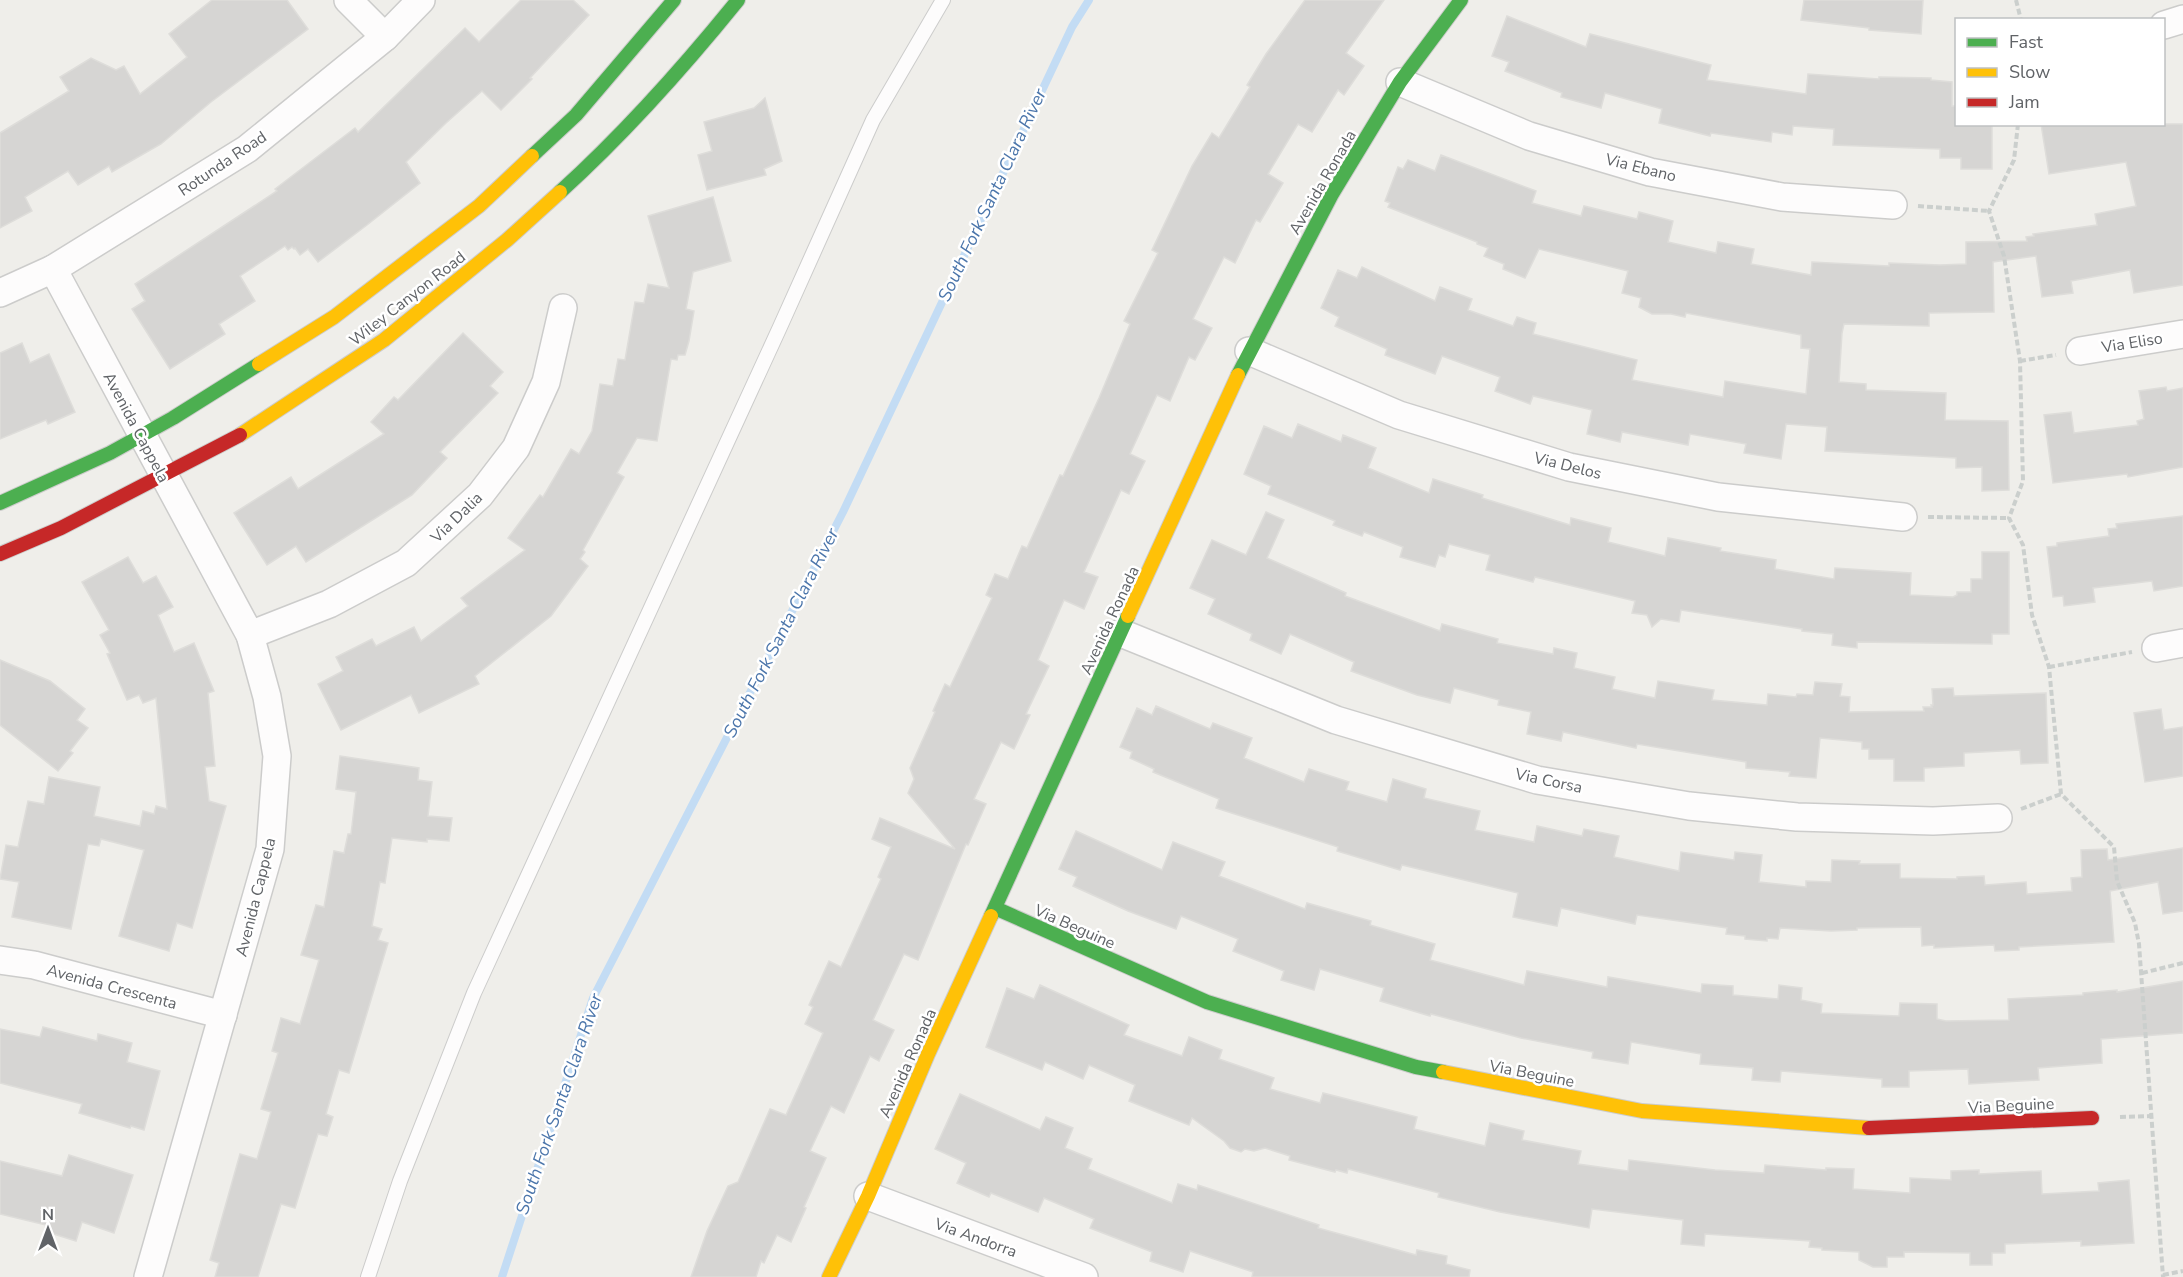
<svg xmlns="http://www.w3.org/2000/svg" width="2183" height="1277" viewBox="0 0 2183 1277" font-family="'Nunito Sans',sans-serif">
	<rect width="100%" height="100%" fill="#efeeea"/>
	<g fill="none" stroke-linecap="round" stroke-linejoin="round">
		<polyline stroke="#c3dcf4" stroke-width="8" points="502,1277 593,998 843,512 1072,27 1089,0"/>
	</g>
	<g fill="#d6d5d3" stroke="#deddda" stroke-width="1.5">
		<polygon points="212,0 287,0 308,29 211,102 161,144 112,172 109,166 78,185 68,171 25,197 32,211 0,228 0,133 69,91 60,77 91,58 116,70 124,66 140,94 187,57 169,34"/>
		<polygon points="521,0 573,0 589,15 544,63 530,78 532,79 501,110 482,91 446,123 406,162 420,183 367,225 318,262 308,249 300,255 295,248 294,249 292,247 288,250 285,246 240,276 255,301 219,324 225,334 170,369 132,309 145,301 135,284 277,191 275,189 355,128 358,132 465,28 479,42"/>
		<polygon points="1305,0 1384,0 1346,53 1364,66 1344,95 1338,90 1312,132 1298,124 1268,174 1283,183 1260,222 1256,220 1235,263 1224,257 1193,319 1212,328 1195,360 1189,357 1170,401 1157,395 1130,454 1145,461 1129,494 1121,490 1084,572 1098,577 1084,609 1064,600 1038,660 1049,666 1026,714 1030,715 1014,749 1001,742 974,799 986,804 968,845 966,844 918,960 904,954 873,1020 894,1030 879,1061 870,1056 844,1113 831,1106 810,1151 826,1158 804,1207 806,1208 791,1242 777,1235 764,1263 761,1261 756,1277 691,1277 707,1231 728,1186 738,1182 770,1109 786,1115 823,1033 805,1024 813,1007 809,1005 829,961 841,967 881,879 878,877 891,847 872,839 880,818 955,849 908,793 914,779 910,768 935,712 933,711 945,684 950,687 992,598 986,595 995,574 1008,579 1022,546 1027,548 1060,475 1063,476 1099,398 1130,324 1124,321 1158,253 1152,250 1192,166 1212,133 1219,138 1250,87 1247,85 1266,54"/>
		<polygon points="1804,0 1923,0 1921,34 1869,30 1869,28 1801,20"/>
		<polygon points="1507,16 1586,47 1590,34 1711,65 1707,80 1806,94 1808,74 1879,79 1879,77 1931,78 1931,80 1952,82 1952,106 1956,106 1956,124 1992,124 1992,169 1961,169 1961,158 1940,158 1940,149 1833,145 1834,129 1793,126 1792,135 1772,132 1771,142 1711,133 1710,136 1659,123 1662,109 1605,93 1601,108 1561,97 1562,93 1505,71 1509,62 1492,56"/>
		<polygon points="765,98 782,161 764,169 766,175 707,190 698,155 712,151 704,122 754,108"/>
		<polygon points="2041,124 2183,124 2183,285 2134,293 2130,270 2071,281 2073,293 2042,297 2036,256 1993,262 1994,312 1929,313 1929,326 1844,324 1842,333 1839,382 1866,384 1866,390 1946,393 1945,420 2008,421 2009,490 1982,491 1982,467 1956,468 1956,458 1825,451 1827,427 1786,424 1781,459 1744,453 1746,444 1690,434 1688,445 1622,432 1620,442 1587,434 1592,410 1533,396 1530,404 1495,391 1500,377 1442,356 1435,374 1385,355 1387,349 1335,326 1339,317 1321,308 1338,270 1357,278 1362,267 1435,301 1440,287 1472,299 1468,310 1513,326 1517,317 1536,323 1533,334 1637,360 1632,380 1723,397 1725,381 1806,394 1810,349 1801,348 1801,335 1686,313 1685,317 1671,314 1652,314 1639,307 1641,298 1622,293 1628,271 1539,249 1525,278 1503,269 1504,264 1484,256 1488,248 1477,244 1477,242 1388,207 1390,203 1385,201 1398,167 1403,169 1408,160 1435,171 1441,155 1536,191 1532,203 1581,216 1584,206 1637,219 1639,212 1673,221 1668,242 1716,253 1718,242 1754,249 1751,264 1811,275 1812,262 1889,266 1889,263 1940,265 1966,264 1966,242 2027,241 2026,237 2034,236 2033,234 2097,225 2095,214 2136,206 2126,162 2049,174"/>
		<polygon points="713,197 731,261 693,272 686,309 694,311 689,341 685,355 678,355 677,360 671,359 657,441 637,438 617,473 624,477 583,550 585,552 580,559 588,566 551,616 475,676 479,684 419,713 411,695 341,730 318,684 343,671 336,657 372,639 376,646 414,627 421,641 468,606 461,598 525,550 508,538 540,495 543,497 571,449 579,454 592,431 600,384 613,386 618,359 625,360 635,302 644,303 648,284 669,288 648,216"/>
		<polygon points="463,333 503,372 490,386 498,393 440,452 447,458 412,495 306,562 296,546 267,565 234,513 291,477 298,489 384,434 371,422 394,397 398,400"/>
		<polygon points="22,343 30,363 49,354 75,412 48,424 46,420 0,439 0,353"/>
		<polygon points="2166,387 2167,391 2183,388 2183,467 2128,477 2127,474 2053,483 2044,415 2071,412 2074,433 2138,425 2137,421 2144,419 2139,391"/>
		<polygon points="1298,424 1341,442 1343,435 1376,448 1368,468 1429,493 1433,479 1483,495 1482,498 1570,525 1571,518 1611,528 1608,542 1665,556 1668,538 1721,548 1720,551 1776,560 1775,569 1834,579 1835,568 1911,573 1910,595 1953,597 1957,595 1957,592 1971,592 1971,579 1982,579 1982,552 2009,552 2009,634 1992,634 1992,644 1857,642 1857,648 1832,645 1833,634 1802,631 1802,629 1681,610 1679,622 1661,619 1652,627 1647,615 1632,613 1635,601 1535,577 1533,582 1486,570 1490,555 1449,544 1445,557 1439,555 1435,567 1400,557 1403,547 1364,532 1362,536 1333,525 1335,521 1268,494 1271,486 1244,474 1264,426 1292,438"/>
		<polygon points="1266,512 1284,520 1267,558 1346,593 1345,596 1440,631 1442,624 1498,639 1497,643 1553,654 1554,648 1577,653 1574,668 1615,677 1612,689 1655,698 1658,681 1714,690 1712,700 1767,705 1768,694 1796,697 1797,694 1813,695 1815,682 1842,684 1840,696 1850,697 1849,712 1924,711 1923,707 1932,707 1931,705 1933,705 1932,689 1953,688 1954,696 2046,693 2048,763 2021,764 2020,750 1964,753 1964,766 1924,768 1924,781 1894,781 1894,759 1869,759 1869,749 1862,749 1862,742 1820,738 1816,778 1789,776 1790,772 1746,768 1746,762 1637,744 1636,748 1563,732 1561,741 1527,734 1531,712 1498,705 1499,700 1454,688 1450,703 1417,695 1351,671 1354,662 1290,634 1281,654 1250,640 1252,634 1208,614 1215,599 1190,588 1212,540 1246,555"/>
		<polygon points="2183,516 2183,586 2154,591 2152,581 2093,588 2095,602 2064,606 2063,596 2053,597 2047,547 2057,546 2057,543 2109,536 2108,529 2117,528 2116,524"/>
		<polygon points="128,557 143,583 156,576 173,607 158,615 174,652 194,643 214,691 208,693 215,766 205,767 209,801 226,806 192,928 177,923 169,951 119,936 144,850 101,839 99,846 88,844 71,929 12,917 19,882 0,879 6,845 18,847 28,801 44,804 49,777 100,787 94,816 140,826 143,811 154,814 156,806 167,809 156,698 143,703 139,695 127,700 107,654 110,653 100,635 109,630 82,582"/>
		<polygon points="0,660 50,681 85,709 77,720 88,728 70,751 73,753 58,771 0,725"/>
		<polygon points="1156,706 1210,729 1213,723 1252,738 1244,758 1304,782 1309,769 1349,782 1346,790 1387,802 1393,779 1426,789 1424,798 1480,811 1475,830 1534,842 1537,826 1582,836 1584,829 1619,836 1614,857 1679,871 1681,852 1734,860 1735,852 1762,855 1759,882 1806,887 1806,881 1831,882 1832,860 1860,861 1859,864 1900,864 1900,878 1957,879 1957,877 1984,876 1985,885 2026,882 2027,894 2072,891 2071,878 2082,877 2081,850 2107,849 2108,860 2183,848 2183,911 2163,914 2158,882 2110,891 2114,942 2019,947 2019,950 1995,951 1994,945 1934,948 1934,945 1922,946 1921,927 1857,928 1857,930 1831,931 1780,928 1778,939 1767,938 1767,941 1745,939 1745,936 1726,934 1727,928 1637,915 1635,924 1561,908 1557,926 1513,917 1518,893 1402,865 1400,870 1337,851 1338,847 1216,808 1219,799 1153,772 1154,769 1130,758 1132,752 1120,747 1137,708 1152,715"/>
		<polygon points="2161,709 2164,730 2183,727 2183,776 2145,782 2134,713"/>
		<polygon points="340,756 419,768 418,780 432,782 428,816 452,818 449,841 427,839 427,842 392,838 385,883 380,882 372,926 382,929 378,940 388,943 349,1073 339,1070 326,1114 333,1117 327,1136 318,1134 295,1208 281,1204 258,1277 215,1277 219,1263 210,1260 240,1154 257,1159 271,1112 261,1109 278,1053 272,1051 281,1018 300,1024 319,960 301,955 316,905 324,907 334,851 344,853 348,834 351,834 356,792 336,789"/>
		<polygon points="1076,831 1162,870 1173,842 1225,862 1219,876 1305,909 1307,903 1371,921 1370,925 1435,944 1430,960 1524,985 1527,971 1607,987 1608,977 1701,993 1702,984 1733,986 1733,995 1778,999 1779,985 1802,988 1801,1000 1822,1004 1821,1013 1899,1016 1900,1003 1937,1004 1937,1019 1946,1021 2009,1020 2008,999 2083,995 2083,993 2117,990 2117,992 2183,981 2183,1033 2101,1039 2102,1063 2038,1068 2039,1080 1969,1084 1968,1069 1909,1071 1909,1087 1882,1087 1882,1079 1781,1071 1780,1082 1752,1080 1753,1068 1700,1064 1701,1054 1631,1042 1628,1064 1592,1058 1593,1052 1521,1038 1431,1014 1430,1016 1380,1001 1384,988 1320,969 1314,990 1281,980 1284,971 1233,951 1238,939 1181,916 1176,929 1128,911 1073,886 1077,877 1059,869"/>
		<polygon points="1040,985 1129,1025 1124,1035 1182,1056 1189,1037 1222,1050 1219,1059 1274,1078 1270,1089 1320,1103 1323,1093 1417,1117 1414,1129 1485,1146 1490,1123 1524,1131 1522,1140 1581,1151 1578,1164 1628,1171 1629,1160 1715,1170 1764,1173 1765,1165 1826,1170 1826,1168 1854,1169 1853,1189 1910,1193 1910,1178 1951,1180 1951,1171 1979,1170 1979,1174 2041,1171 2042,1194 2099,1191 2098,1183 2129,1180 2134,1243 2081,1246 2081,1241 2005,1244 2005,1253 1992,1253 1992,1265 1970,1265 1970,1253 1904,1252 1904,1257 1887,1257 1887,1267 1873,1267 1859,1260 1859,1252 1822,1250 1822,1248 1809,1247 1810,1241 1705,1234 1704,1246 1681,1244 1683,1220 1592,1209 1589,1228 1500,1212 1438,1197 1439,1193 1348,1169 1347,1173 1336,1170 1335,1172 1289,1160 1290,1156 1265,1148 1254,1151 1245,1149 1241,1152 1230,1148 1224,1141 1192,1118 1189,1125 1129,1101 1135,1085 1089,1065 1083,1079 1045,1062 1042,1070 986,1047 1007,988 1034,999"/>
		<polygon points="43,1027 97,1041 98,1034 132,1043 127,1062 160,1071 144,1130 131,1126 130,1128 79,1113 82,1104 0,1083 0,1029 40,1037"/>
		<polygon points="960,1094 1040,1130 1046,1117 1073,1128 1065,1148 1092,1159 1088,1169 1172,1203 1178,1184 1197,1190 1198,1185 1319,1225 1318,1228 1416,1255 1417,1250 1447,1256 1446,1264 1470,1270 1469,1277 1252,1277 1253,1272 1190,1251 1183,1272 1150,1261 1152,1252 1090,1228 1094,1219 1044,1198 1038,1212 991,1193 989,1197 957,1183 966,1163 935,1149"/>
		<polygon points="69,1155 133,1175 114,1233 82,1222 76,1241 44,1231 46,1225 0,1214 0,1161 62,1176"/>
	</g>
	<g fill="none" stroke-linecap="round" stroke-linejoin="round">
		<g stroke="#cccccb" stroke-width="16">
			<polyline id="lane" points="368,1277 400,1181 474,993 780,327 873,120 943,0"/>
		</g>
		<g stroke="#cccccb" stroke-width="30">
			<g id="street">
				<polyline points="348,0 385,37"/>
				<polyline points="2164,25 2183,19"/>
				<polyline points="1400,82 1529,136 1650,172 1782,197 1893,205"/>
				<polyline points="53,269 250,635 267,697 277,756 270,849 148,1277"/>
				<polyline points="0,293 53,269 247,149 385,37 421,0"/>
				<polyline points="1249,351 1399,415 1569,467 1718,497 1903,517"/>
				<polyline points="2080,351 2183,334"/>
				<polyline points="1121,633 1336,720 1537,780 1689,806 1797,817 1933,821 1998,818"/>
				<polyline points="250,635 329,604 406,563 480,495 516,448 546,382 563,308"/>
				<polyline points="2156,648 2183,643"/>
				<polyline points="0,960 34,965 223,1015"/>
				<polyline points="868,1196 1084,1277"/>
			</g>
		</g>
		<g stroke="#cccccb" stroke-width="16">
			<g id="fast">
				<polyline points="532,156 576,115 674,0"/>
				<path d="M560 192C625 133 683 68 738 0"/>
				<polyline points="1238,375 1332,194 1400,82 1461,0"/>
				<polyline points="0,503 110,453 173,418 259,364"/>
				<polyline points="995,908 1207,1002 1416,1067 1443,1072"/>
				<polyline points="991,916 1128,616"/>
			</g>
		</g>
		<g stroke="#cccccb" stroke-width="16">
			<g id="slow">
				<polyline points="259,364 334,317 479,206 532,156"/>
				<polyline points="240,435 384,340 507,240 560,192"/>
				<polyline points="1128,616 1238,375"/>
				<polyline points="1443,1072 1642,1111 1869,1128"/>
				<polyline points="829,1277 868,1196 928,1054 991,916"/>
			</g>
		</g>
		<g stroke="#cccccb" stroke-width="16">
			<g id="jam">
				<polyline points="0,554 61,528 240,435"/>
				<polyline points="1869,1128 2092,1118"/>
			</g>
		</g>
		<g stroke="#cbcfcd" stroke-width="4" stroke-dasharray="6 3" stroke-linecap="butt">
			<polyline points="2016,0 2021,20"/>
			<polyline points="2018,124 2014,160 1989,211 2004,256 2020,361 2023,481 2009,518 2023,545 2032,615 2049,667 2061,794 2114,847 2117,881 2135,923 2139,944 2163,1277"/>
			<polyline points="1918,206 1989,211"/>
			<polyline points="2020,361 2056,355"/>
			<polyline points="1928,517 2009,518"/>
			<polyline points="2049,667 2132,652"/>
			<polyline points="2021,809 2061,794"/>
			<polyline points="2142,973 2183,963"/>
			<polyline points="2120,1117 2153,1116"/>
			<polyline points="2163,1275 2183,1271"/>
		</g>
		<use href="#lane" stroke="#fdfcfc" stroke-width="14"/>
		<use href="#street" stroke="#fdfcfc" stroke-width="27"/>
		<use href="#fast" stroke="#4caf50" stroke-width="14"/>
		<use href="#slow" stroke="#ffc107" stroke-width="14"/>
		<use href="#jam" stroke="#c62828" stroke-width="14"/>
	</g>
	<g text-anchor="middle" stroke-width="5" stroke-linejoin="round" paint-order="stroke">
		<g font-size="16" fill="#606367" stroke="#fff">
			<text transform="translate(222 163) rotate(-34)" y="6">Rotunda Road</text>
			<text transform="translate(1641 167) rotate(14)" y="6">Via Ebano</text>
			<text transform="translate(1322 182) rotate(-60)" y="6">Avenida Ronada</text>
			<text transform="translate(407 298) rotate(-38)" y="6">Wiley Canyon Road</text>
			<text transform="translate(2132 342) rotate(-9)" y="6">Via Eliso</text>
			<text transform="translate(137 427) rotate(62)" y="6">Avenida Cappela</text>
			<text transform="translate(1568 465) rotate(14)" y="6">Via Delos</text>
			<text transform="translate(456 517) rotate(-44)" y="6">Via Dalia</text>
			<text transform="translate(1109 620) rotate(-65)" y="6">Avenida Ronada</text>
			<text transform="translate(1549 780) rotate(12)" y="6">Via Corsa</text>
			<text transform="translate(255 897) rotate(-76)" y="6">Avenida Cappela</text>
			<text transform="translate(1075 926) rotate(24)" y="6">Via Beguine</text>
			<text transform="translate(112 986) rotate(15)" y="6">Avenida Crescenta</text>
			<text transform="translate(907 1063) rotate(-66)" y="6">Avenida Ronada</text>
			<text transform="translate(1532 1073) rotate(11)" y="6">Via Beguine</text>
			<text transform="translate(2011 1105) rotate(-3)" y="6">Via Beguine</text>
			<text transform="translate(976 1237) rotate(20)" y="6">Via Andorra</text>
		</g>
		<g font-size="18" font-style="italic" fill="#4c76ab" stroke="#fff">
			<text transform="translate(992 195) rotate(-65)" y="6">South Fork Santa Clara River</text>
			<text transform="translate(781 633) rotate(-63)" y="6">South Fork Santa Clara River</text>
			<text transform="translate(559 1104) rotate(-71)" y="6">South Fork Santa Clara River</text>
		</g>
	</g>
	<rect x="1955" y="18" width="210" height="108" fill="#ffffff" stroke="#bfc1c2" stroke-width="1.5"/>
	<rect x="1967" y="38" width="30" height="9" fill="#4caf50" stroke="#bfc1c2" stroke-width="1.5"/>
	<text x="2009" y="48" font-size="18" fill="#606367">Fast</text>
	<rect x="1967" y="68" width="30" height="9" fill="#ffc107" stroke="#bfc1c2" stroke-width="1.5"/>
	<text x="2009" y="78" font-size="18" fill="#606367">Slow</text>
	<rect x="1967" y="98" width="30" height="9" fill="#c62828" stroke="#bfc1c2" stroke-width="1.5"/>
	<text x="2009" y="108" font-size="18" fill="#606367">Jam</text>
	<g transform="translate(48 1229)" stroke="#ffffff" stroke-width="4.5" paint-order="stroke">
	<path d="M0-4.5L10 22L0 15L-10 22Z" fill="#606367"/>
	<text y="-9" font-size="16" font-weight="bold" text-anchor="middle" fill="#606367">N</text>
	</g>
</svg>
